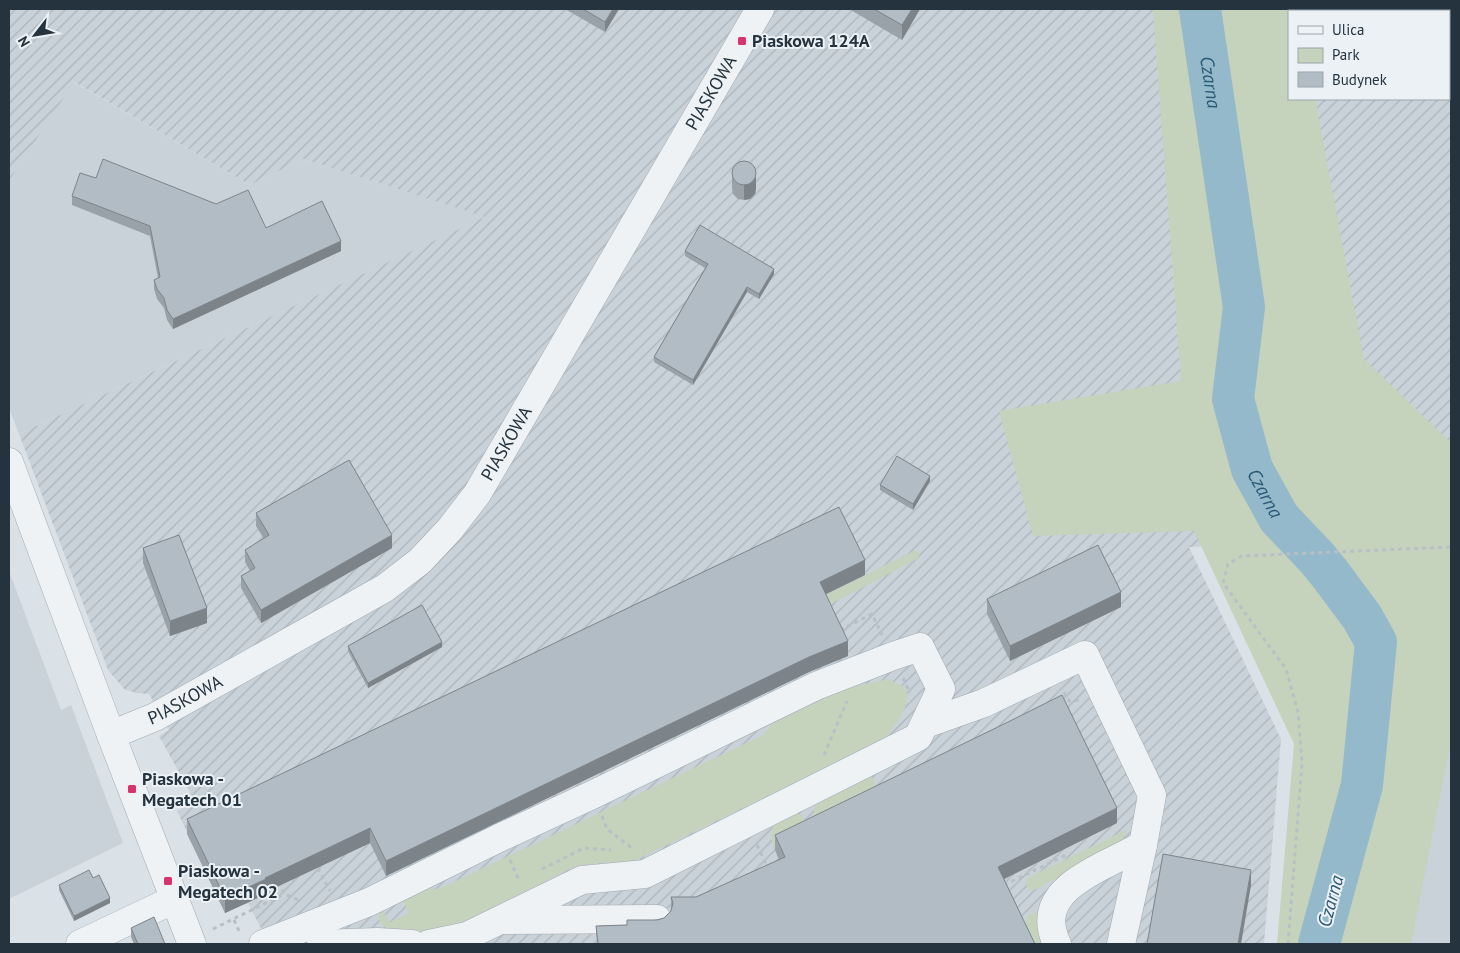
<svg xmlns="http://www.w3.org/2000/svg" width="1460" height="953" viewBox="0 0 1460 953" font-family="'PT Sans',sans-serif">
	<defs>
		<pattern id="industrial-furrows" width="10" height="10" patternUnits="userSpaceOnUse" patternTransform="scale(1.25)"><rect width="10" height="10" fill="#c9d2d9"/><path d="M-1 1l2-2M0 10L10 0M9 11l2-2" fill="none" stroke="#acb5bb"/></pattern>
	</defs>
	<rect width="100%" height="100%" fill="#dbe2e7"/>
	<g fill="#c9d2d9">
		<polygon points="73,82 250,185 303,159 486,217 19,434 9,408 9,181"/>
		<polygon points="9,571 61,710 71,705 123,843 9,899"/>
		<polygon points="1451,592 1451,944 1337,944"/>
	</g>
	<path fill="url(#industrial-furrows)" fill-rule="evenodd" d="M9 9H1451V540L1189 547 1281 739 1264 944H278L264 934 248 903 225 913 177 811 188 805 185 796 190 792 159 736 169 730 149 694 136 693 124 689 108 670 19 434 485 217 303 159 250 185 74 82 9 181ZM1289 11H1449V99H1289Z"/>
	<g fill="#c5d2bc">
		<polygon points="1153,9 1308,9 1307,11 1289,11 1289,99 1315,99 1364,359 1451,443 1451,740 1411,944 1277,944 1294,744 1194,531 1033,536 999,411 1181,381"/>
		<polygon points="914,551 917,551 919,553 919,556 917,559 825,607 820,597"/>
		<path d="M888 679C892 681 898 683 902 686 917 698 895 726 886 738L634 861 578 865 461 924 433 931 414 932 390 929 383 926 379 920V915L381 908 390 922 409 913 401 896 419 888 439 889 763 735 779 715 831 692Z"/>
		<path d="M871 775 882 798 820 828C814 817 811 813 817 802Z"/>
		<path d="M798 813 803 817 811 832 775 850C765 828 775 816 798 813Z"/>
		<polygon points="1126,830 1123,840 1114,849 1032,891 1028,889 1026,884 1027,878"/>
		<polygon points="1041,909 1047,944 1034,944 1025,925 1028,915"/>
	</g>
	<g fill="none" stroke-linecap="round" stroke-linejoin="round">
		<path stroke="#93b9cb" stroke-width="42" id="s1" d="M1200 9 1244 307 1233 399 1252 469 1279 518 1317 558 1330 574 1362 617 1376 642 1362 785 1319 944"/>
		<g stroke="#a0aab1" stroke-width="29">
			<g id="minor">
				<polyline points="9,462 111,735 192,944"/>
				<polyline points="925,724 984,703 1085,655 1152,795 1143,845 1121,944"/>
				<path id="s2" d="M111 735 155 717 385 588 420 561 450 529 477 494 760 9"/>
				<polyline points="506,920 657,919"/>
				<polyline points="80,944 175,899"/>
				<polyline points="263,944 369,902 499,838 592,795 816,686 893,656 920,647 941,689 918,737 645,874 582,880 467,936 429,944"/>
				<polyline points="321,944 377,942 412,944"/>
				<path d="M1057 944C1038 903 1070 883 1102 866 1116 859 1130 852 1143 845"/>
			</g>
		</g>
		<g stroke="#b9c0c5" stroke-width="3" stroke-dasharray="4 4" stroke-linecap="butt">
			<polyline points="840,630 872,614 882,635"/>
			<polyline points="903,678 910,693"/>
			<polyline points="1064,692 1069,701 1080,700"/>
			<polyline points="824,755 847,701"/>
			<polyline points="602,816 607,829 633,849"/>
			<polyline points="757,845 768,868"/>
			<polyline points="510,860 519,880"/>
			<polyline points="318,868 330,891"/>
			<polyline points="542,869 584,848 611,850"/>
			<polyline points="279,882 284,894 301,901"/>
			<polyline points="1004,885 1066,855"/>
			<polyline points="234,920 240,933"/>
			<polyline points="213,929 284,894"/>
			<polyline points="1288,944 1302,763 1298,712 1286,669 1223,583 1228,564 1242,556 1451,547"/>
		</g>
		<use href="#minor" stroke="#eef2f5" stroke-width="28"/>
	</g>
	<g fill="#99a2a9">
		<polygon points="565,9 619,9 605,32"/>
		<polygon points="849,9 920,9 902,40"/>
		<polygon points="732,173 756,188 755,194 750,199 744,200 738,199 733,194 732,188"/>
		<polygon points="72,196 266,228 341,251 173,329 167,320 164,308 157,299 154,289 154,280 158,278 150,236 72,205"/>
		<polygon points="685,251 774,274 759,299 747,292 693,385 654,362 654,357 705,268 685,256"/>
		<polygon points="930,481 913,510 880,490 880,485"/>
		<polygon points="256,513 392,548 261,623 241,588 241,576 250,571 245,562 245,550 264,539 256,526"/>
		<polygon points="143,548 207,623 170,636 143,563"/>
		<polygon points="865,575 826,594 848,656 809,672 386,876 370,843 266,892 266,894 225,913 187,834 187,819"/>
		<polygon points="987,599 1121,607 1010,661 987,614"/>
		<polygon points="348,646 442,647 368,688 348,651"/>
		<polygon points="1117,823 1004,879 597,943 596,926 627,925 664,918 671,911 671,897 696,897 779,860 775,850 775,835"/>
		<polygon points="93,878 110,903 74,921 59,890 59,885"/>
		<polygon points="131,928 165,944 134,944 131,937"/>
	</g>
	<g fill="#7d8489">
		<polygon points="613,9 619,9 605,32 605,22"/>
		<polygon points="912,9 920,9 902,40 902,25"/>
		<polygon points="756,173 756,188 755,194 750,199 744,200 744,185"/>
		<polygon points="341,241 341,251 173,329 173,319"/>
		<polygon points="774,269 774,274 759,299 759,294"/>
		<polygon points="747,287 747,292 693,385 693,380"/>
		<polygon points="930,476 930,481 913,510 913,504"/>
		<polygon points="392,535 392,548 261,623 261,610"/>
		<polygon points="865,560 865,575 820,597 820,582"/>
		<polygon points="1121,592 1121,607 1010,661 1010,646"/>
		<polygon points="207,608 207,623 170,636 170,621"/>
		<polygon points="848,641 848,656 809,672 386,876 386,861 809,657"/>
		<polygon points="442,642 442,647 368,688 368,683"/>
		<polygon points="1117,808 1117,823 998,882 998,867"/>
		<polygon points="370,828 370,843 266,892 266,894 225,913 225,898 265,878"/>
		<polygon points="1251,870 1251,885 1241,944 1238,944"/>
		<polygon points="110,898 110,903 74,921 74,916"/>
	</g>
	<g fill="#b2bcc4" stroke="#7d8489">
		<polygon points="583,9 613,9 605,22"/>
		<polygon points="874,9 912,9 902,25"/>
		<polygon points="103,159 216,204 248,190 266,228 322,201 341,241 173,319 167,310 164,298 157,289 154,280 160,277 150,226 72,196 80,173 96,178"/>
		<circle cx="744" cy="173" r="12"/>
		<polygon points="700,225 774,269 759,294 747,287 693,380 654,357 708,264 685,251"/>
		<polygon points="897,456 930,476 913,504 880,485"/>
		<polygon points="349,460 392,535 261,610 241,576 255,568 245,550 269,535 256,513"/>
		<polygon points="839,507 865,560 820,582 848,641 809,657 386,861 370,828 265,878 266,879 225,898 187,819"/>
		<polygon points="179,535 207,608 170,621 143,548"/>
		<polygon points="1098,545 1121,592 1010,646 987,599"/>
		<polygon points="422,605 442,642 368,683 348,646"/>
		<polygon points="1062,695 1117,808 998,867 1035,944 595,944 598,943 596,926 627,925 627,920 657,920 664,918 671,911 673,903 671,897 696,897 785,857 775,835 1002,725"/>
		<polygon points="1163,854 1251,870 1238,944 1147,944"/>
		<polygon points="89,870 93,878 99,875 110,898 74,916 59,885"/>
		<polygon points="154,917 165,944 138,944 131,928"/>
	</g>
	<g fill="#d8346c" stroke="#ebf1f5" stroke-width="2">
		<rect x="737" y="36" width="10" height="10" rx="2.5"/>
		<rect x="127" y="784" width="10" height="10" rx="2.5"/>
		<rect x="163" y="876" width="10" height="10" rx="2.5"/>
	</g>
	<g text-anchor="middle" stroke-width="4" stroke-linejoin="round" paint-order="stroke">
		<g font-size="18" font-weight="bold" fill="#24333e" stroke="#ebf1f5" text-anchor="start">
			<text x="752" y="47">Piaskowa 124A</text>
			<text x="142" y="785">Piaskowa -<tspan x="142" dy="21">Megatech 01</tspan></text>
			<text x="178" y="877">Piaskowa -<tspan x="178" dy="21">Megatech 02</tspan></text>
		</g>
		<g font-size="18" fill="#24333e" stroke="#ebf1f5">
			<text dy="6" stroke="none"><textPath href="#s2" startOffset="908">PIASKOWA</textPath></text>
			<text dy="6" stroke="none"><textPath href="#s2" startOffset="502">PIASKOWA</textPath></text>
			<text dy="6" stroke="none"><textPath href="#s2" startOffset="82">PIASKOWA</textPath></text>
		</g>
		<g font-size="19" font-style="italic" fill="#2c5a75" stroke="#ebf1f5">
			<text dy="7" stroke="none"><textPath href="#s1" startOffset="74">Czarna</textPath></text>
			<text dy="7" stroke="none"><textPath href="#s1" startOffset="494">Czarna</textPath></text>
			<text transform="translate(1330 901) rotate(-75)" y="7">Czarna</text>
		</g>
	</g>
	<rect width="1460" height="953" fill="none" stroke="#24333e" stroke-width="20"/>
	<rect x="1288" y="10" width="162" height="90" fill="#ebf1f5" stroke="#9ba5ac"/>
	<rect x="1298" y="26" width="25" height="8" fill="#eef2f5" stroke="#9ba5ac"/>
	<text x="1332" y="35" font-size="15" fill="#24333e">Ulica</text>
	<rect x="1298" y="48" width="25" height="15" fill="#c5d2bc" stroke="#9ba5ac"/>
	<text x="1332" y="60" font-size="15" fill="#24333e">Park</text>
	<rect x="1298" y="72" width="25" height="15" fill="#b2bcc4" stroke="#9ba5ac"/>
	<text x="1332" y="85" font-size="15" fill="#24333e">Budynek</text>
	<g transform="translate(35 35) rotate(239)" stroke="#ebf1f5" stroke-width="4" paint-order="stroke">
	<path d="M0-4L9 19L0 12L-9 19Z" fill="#24333e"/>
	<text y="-8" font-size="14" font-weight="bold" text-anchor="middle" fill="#24333e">N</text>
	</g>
</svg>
